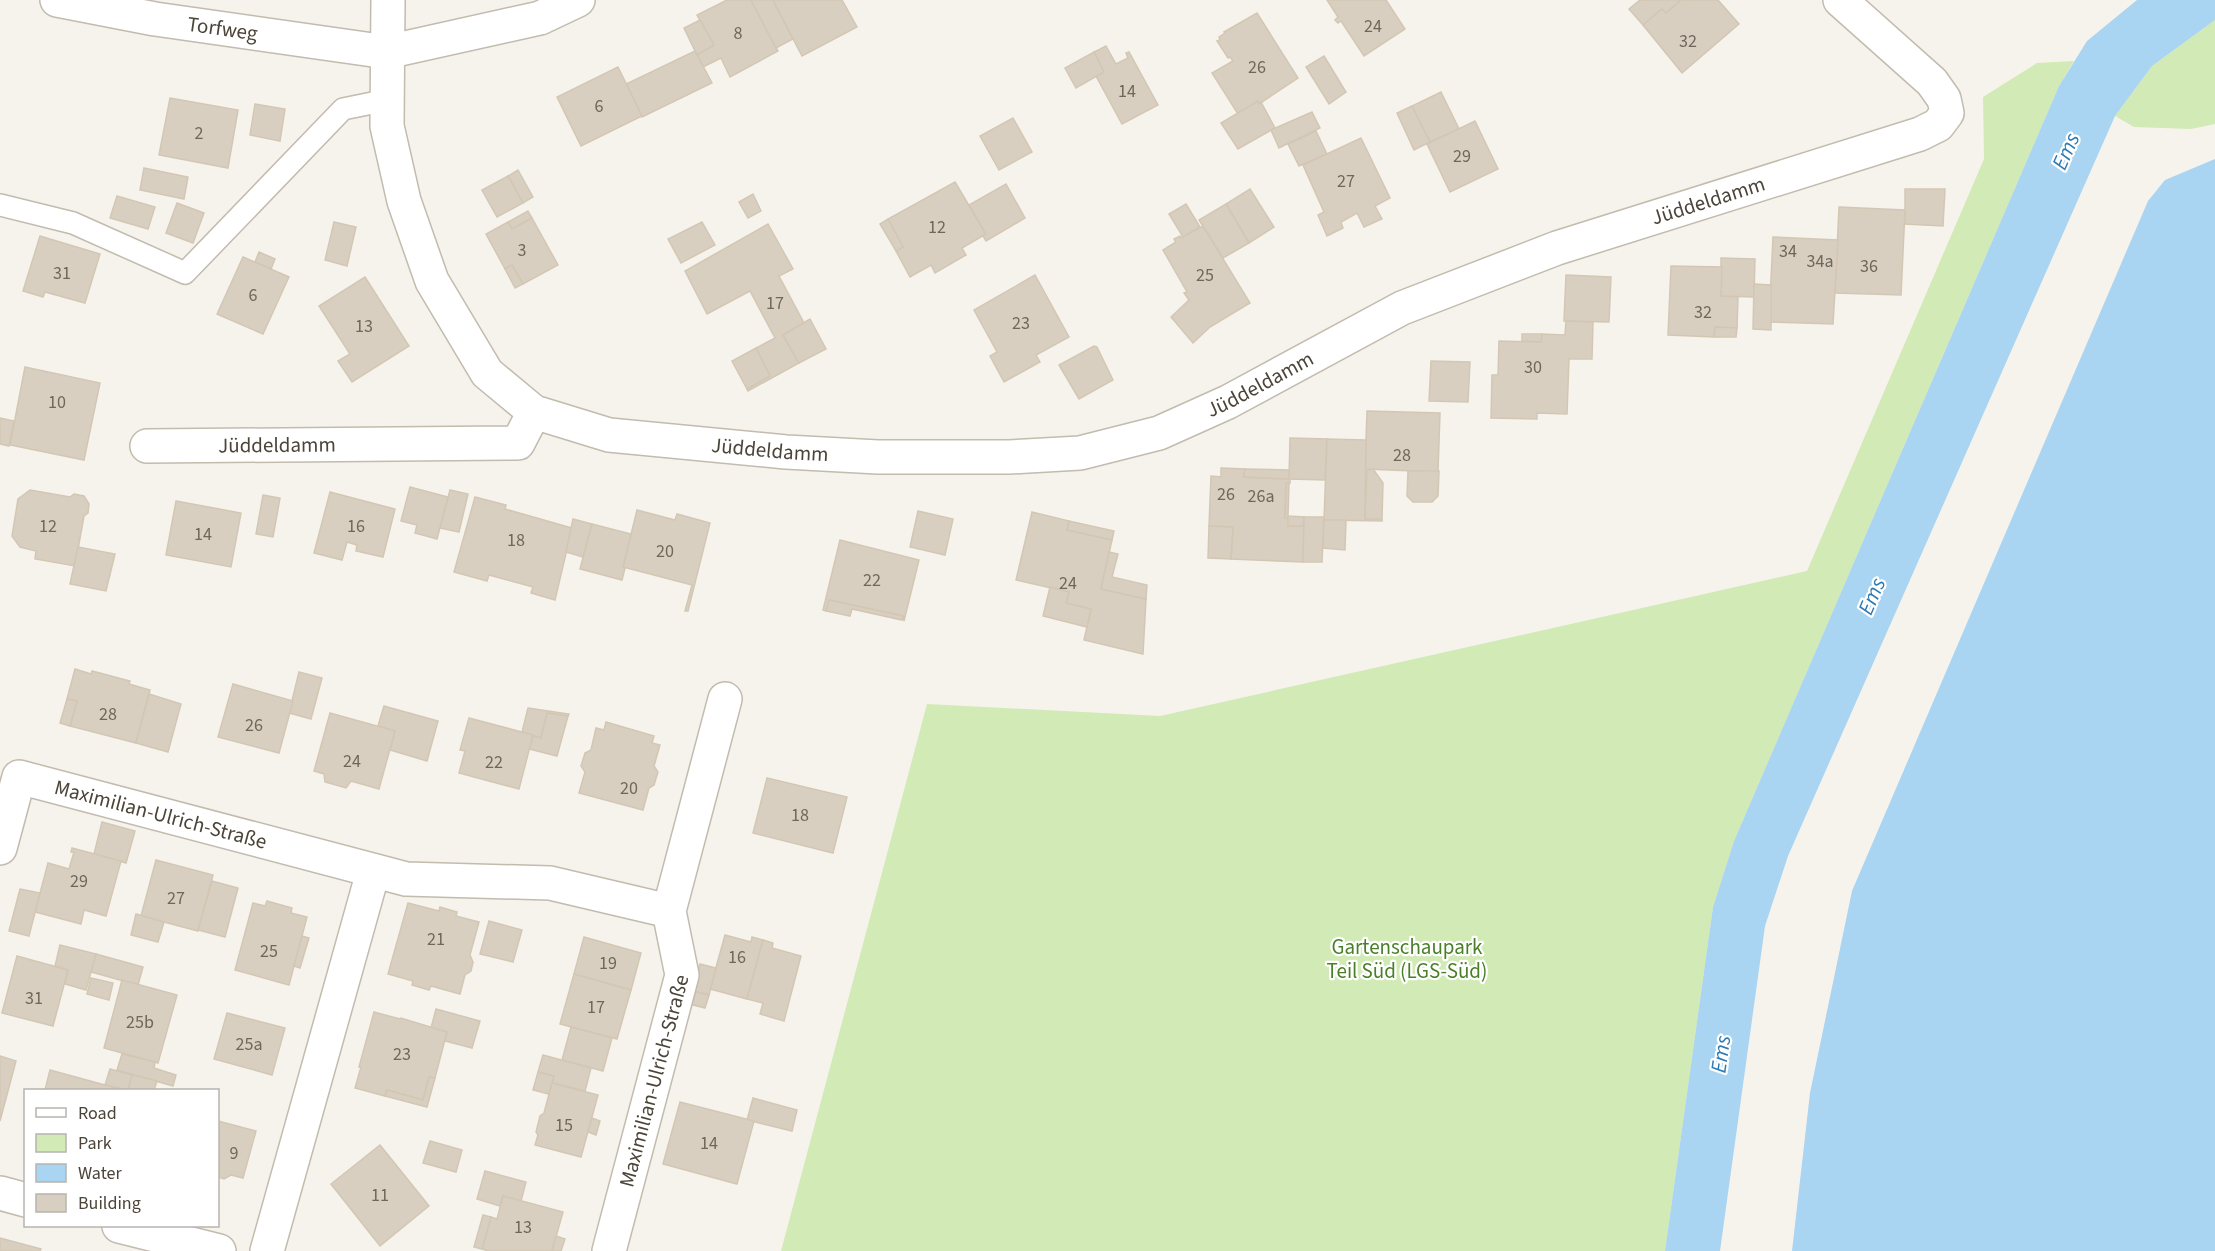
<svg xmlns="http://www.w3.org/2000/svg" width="2215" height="1251" viewBox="0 0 2215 1251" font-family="'Source Sans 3',sans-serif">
	<rect width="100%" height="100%" fill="#f6f3ec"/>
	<g fill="#d2eab5">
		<polygon points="2215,20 2215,124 2191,129 2134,127 2115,116 2152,66"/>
		<polygon points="2074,61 2059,86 1734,841 1713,907 1665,1251 781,1251 927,704 1160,716 1807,571 1984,159 1983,97 2037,63"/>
	</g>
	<g fill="#a9d4f2">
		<polygon points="2137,0 2215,0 2215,20 2152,66 2115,116 1788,856 1765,926 1720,1251 1665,1251 1713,907 1734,841 2059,86 2087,41"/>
		<polygon points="2215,159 2215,1251 1792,1251 1810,1093 1852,891 2148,201 2165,180"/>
	</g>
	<g fill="#d8cfc1" stroke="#d3c7b4" stroke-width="1.5">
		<polygon points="727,0 751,0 778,51 730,77 721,58 703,67 697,55 714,45 697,15"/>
		<polygon points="751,0 773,0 793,39 776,48"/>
		<polygon points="773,0 842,0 857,27 802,56"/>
		<polygon points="1327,0 1386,0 1405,29 1364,56 1341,21 1338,23 1335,20 1338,17"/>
		<polygon points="1640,0 1679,0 1680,1 1666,13 1662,9 1643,25 1629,9"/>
		<polygon points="1681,0 1718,0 1739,24 1682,73 1643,25 1662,9 1666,13"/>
		<polygon points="1257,13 1298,78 1259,104 1258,101 1238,114 1212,73 1233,61 1230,57 1228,58 1217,41 1220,40 1219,37 1225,33 1224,32"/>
		<polygon points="700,20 714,45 697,55 684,28"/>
		<polygon points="1106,46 1116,64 1128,58 1126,53 1129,52 1158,105 1122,124 1096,76 1104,72 1094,52"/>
		<polygon points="695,51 712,83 642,117 626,84"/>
		<polygon points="1094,52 1104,72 1076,88 1065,68"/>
		<polygon points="1324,56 1346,92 1329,104 1306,67"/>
		<polygon points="618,67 642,116 581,146 557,97"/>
		<polygon points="1441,92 1459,129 1430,142 1412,106"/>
		<polygon points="170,98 238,110 228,168 159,155"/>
		<polygon points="1258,101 1259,104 1261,102 1275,128 1238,149 1221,123"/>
		<polygon points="255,104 285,109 280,141 250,135"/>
		<polygon points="1412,106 1430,142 1414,150 1397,113"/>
		<polygon points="1312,112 1320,128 1279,148 1271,130"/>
		<polygon points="1013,118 1032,152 999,170 980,136"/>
		<polygon points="1475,121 1498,169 1450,192 1427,144"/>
		<polygon points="1316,131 1327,154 1299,166 1288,144"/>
		<polygon points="1361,138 1390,198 1375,206 1382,219 1364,227 1357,213 1341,222 1343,228 1327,236 1318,215 1324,212 1303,165"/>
		<polygon points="144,168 188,177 184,199 140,190"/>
		<polygon points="518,170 533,197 523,203 508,176"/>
		<polygon points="508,176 523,203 497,217 482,190"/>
		<polygon points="955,182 986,234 962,248 966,255 935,273 931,265 910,277 896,251 903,247 888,219"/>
		<polygon points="1006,184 1025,218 986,241 983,236 986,234 969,205"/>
		<polygon points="1250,189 1274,227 1249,243 1226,204"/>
		<polygon points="1905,189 1945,189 1943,226 1905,224"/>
		<polygon points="753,194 761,211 748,218 739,202"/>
		<polygon points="117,196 155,207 148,229 110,218"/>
		<polygon points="177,203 204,213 193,243 166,233"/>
		<polygon points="1186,204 1200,227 1183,237 1169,214"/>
		<polygon points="1226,204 1249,243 1223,258 1199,220"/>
		<polygon points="1839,207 1905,210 1901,295 1835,293"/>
		<polygon points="528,211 532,218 512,229 508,222"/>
		<polygon points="532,218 558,265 523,284 512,265 505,269 486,234 508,222 512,229"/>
		<polygon points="888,219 903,247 896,251 880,224"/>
		<polygon points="334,222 356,227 347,266 325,260"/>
		<polygon points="702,222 715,245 681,263 668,239"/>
		<polygon points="768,224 793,269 779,276 804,323 783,335 799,363 748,391 747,389 770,376 756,348 775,338 750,291 707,314 685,271"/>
		<polygon points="1203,226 1250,303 1210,327 1193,343 1171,317 1189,300 1184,293 1187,292 1163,250 1176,242 1174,239 1180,236 1181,238"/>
		<polygon points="40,236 100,254 85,303 45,292 43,297 23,291"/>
		<polygon points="1773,237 1838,240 1833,324 1769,322"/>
		<polygon points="259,252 275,259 271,269 255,262"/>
		<polygon points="243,257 289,277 263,334 217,314"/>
		<polygon points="1721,258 1755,259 1754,297 1721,296"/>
		<polygon points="512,265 523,284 515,288 505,269"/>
		<polygon points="1671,266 1722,267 1721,296 1738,297 1737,328 1715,327 1714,337 1668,335"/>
		<polygon points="1035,275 1069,337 1036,355 1040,362 1004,382 990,356 997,352 974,310"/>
		<polygon points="1566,275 1611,277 1609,322 1564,321"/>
		<polygon points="365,277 409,346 352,382 338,361 350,354 319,306"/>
		<polygon points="1754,284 1771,285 1771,330 1753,329"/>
		<polygon points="810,319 826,349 799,363 783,335"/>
		<polygon points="1566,321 1593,322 1592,359 1569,359 1567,414 1537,413 1537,419 1491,418 1492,375 1498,375 1499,341 1541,342 1542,334 1565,335"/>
		<polygon points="1715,327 1737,328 1736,337 1714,337"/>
		<polygon points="1522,334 1542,334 1541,342 1522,341"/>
		<polygon points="1094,346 1097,347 1113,380 1079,399 1059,365"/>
		<polygon points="756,348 770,376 747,389 732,361"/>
		<polygon points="1431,361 1470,362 1468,402 1429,401"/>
		<polygon points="25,367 100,383 84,460 10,445"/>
		<polygon points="1367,411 1440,413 1438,472 1365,469"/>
		<polygon points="0,418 14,421 9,446 0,444"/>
		<polygon points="1290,438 1327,439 1325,480 1289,479"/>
		<polygon points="1327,439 1366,440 1365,519 1382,519 1382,521 1324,520"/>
		<polygon points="1221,468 1245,469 1244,477 1290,479 1290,483 1286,483 1285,518 1288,518 1288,526 1304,526 1303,562 1231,559 1233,527 1209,526 1211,476 1221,477"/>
		<polygon points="1245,469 1289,470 1289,479 1244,477"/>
		<polygon points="1373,469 1383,483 1382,519 1365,519 1367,470"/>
		<polygon points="1408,471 1439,471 1438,496 1432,502 1413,502 1407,496"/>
		<polygon points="1286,483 1289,483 1288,516 1304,517 1303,526 1288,526 1288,518 1285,518"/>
		<polygon points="410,487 448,497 437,539 415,533 417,525 401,521"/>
		<polygon points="30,490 70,497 74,494 84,496 89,504 88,513 84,516 75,566 35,559 36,551 20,547 12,536 18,499"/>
		<polygon points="450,490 468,494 459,532 440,528"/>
		<polygon points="330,492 395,509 383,557 356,551 357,545 347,542 342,560 314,553"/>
		<polygon points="263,495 280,498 273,537 256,534"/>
		<polygon points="475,497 506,505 505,509 572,528 555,600 531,593 533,587 489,575 487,581 454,572"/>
		<polygon points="176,501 241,513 231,567 166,555"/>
		<polygon points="637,510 675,520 677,514 710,523 688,611 685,611 692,585 623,567"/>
		<polygon points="918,511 953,519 945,555 910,547"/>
		<polygon points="1032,512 1069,521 1067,530 1112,540 1101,589 1146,599 1143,654 1084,640 1091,609 1066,603 1069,592 1016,580"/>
		<polygon points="1304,517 1324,517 1322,562 1303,562"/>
		<polygon points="573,519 592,524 583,557 566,552"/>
		<polygon points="1324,520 1346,520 1345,550 1323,548"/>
		<polygon points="1069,521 1114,531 1112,540 1067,530"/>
		<polygon points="592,524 631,534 623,567 625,568 622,580 580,569"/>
		<polygon points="1209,526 1233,527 1231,559 1208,558"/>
		<polygon points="840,540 919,560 904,621 903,616 829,600 826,611 823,610"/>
		<polygon points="78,547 115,554 106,591 70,584"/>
		<polygon points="1109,552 1118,554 1112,577 1147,585 1146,599 1101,589"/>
		<polygon points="1050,587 1069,592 1066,603 1091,609 1087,627 1043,616"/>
		<polygon points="829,600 903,616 902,620 852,609 850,616 826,611"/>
		<polygon points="75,669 91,674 92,671 130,681 129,684 150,690 136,743 70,726 77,701 67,699"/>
		<polygon points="299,672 322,678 311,719 289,713"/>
		<polygon points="233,684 293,701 279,753 218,737"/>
		<polygon points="149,694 181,704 168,752 136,743"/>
		<polygon points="67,699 77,701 70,726 60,723"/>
		<polygon points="384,706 438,721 427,761 390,750 395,731 378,726"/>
		<polygon points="528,708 569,714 568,716 547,713 541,738 522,732"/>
		<polygon points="330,713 395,731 379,789 351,781 346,788 325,782 324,774 314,771"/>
		<polygon points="547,713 568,716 557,756 529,749 533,736 541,738"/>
		<polygon points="469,718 533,735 519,789 459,773 465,751 460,750"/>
		<polygon points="606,722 654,736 652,743 660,745 654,766 658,772 654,785 649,788 643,810 579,793 585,772 581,766 585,753 591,750 596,728 604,730"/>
		<polygon points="767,778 847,797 833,853 753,833"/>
		<polygon points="102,822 135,831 126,863 94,854"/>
		<polygon points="72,848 121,861 106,916 84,910 81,924 35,912 48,863 69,869 74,852 71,852"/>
		<polygon points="156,860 213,875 198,931 141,916"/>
		<polygon points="212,881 238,888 225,937 198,930"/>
		<polygon points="20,889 40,893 29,936 9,931"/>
		<polygon points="267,901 292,908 291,913 307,917 289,985 235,970 253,903 265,906"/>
		<polygon points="408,903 439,911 440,907 457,912 456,916 479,922 470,955 473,962 471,971 465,975 460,994 431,986 429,990 412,985 413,981 388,974"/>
		<polygon points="136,914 164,922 158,942 131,935"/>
		<polygon points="489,921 522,930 513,962 480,954"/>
		<polygon points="725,935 751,942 752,937 763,940 747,999 710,989"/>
		<polygon points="302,936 309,938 300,968 294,966"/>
		<polygon points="584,937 641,953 631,990 574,974"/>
		<polygon points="763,940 773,943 772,948 801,956 784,1021 760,1014 763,1003 747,999"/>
		<polygon points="60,945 96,954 86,990 65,984 68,970 55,966"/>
		<polygon points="96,954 143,967 138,985 91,972"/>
		<polygon points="17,956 68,970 53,1026 2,1013"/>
		<polygon points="700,964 716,968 709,995 693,991"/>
		<polygon points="574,974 631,990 617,1039 560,1024"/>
		<polygon points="91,978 113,983 109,1000 87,994"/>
		<polygon points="122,980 177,995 158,1063 104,1048"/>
		<polygon points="693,991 709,995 705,1008 689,1004"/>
		<polygon points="436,1009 480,1021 472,1048 445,1041 447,1032 431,1028"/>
		<polygon points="374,1012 400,1019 401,1018 447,1032 435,1078 429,1077 423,1100 387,1090 385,1096 355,1088 361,1067 359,1067"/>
		<polygon points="227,1013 285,1028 272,1075 214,1059"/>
		<polygon points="571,1027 612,1038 603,1071 562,1060"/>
		<polygon points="122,1054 155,1062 154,1068 176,1075 173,1086 117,1070"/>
		<polygon points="543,1055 591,1068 585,1091 552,1083 554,1076 538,1072"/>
		<polygon points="0,1056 16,1061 0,1121"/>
		<polygon points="110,1069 132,1075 128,1090 105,1085"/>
		<polygon points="50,1070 105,1085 125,1090 45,1090"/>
		<polygon points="538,1072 554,1076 549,1094 533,1090"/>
		<polygon points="132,1075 157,1081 154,1090 128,1090"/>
		<polygon points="429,1077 435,1078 427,1107 385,1096 387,1090 423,1100"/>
		<polygon points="552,1083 598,1095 581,1157 535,1145 538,1135 536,1132 540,1116 544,1113"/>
		<polygon points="753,1098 797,1110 792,1131 747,1120"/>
		<polygon points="680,1102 754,1121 737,1184 663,1164"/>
		<polygon points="592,1118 600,1121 596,1135 588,1132"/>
		<polygon points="218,1121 256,1131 243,1178 231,1175 224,1179 218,1177"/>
		<polygon points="430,1141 462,1150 456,1172 423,1163"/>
		<polygon points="380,1145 429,1206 380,1246 331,1184"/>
		<polygon points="485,1171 526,1182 521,1201 503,1196 500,1206 477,1199"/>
		<polygon points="503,1196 563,1212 552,1251 488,1251 482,1249 491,1217 497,1219"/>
		<polygon points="483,1215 491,1217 482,1249 474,1247"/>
		<polygon points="556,1236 565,1239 561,1251 552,1251"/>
		<polygon points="0,1238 41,1249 40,1251 0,1251"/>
	</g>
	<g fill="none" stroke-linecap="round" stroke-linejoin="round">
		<g stroke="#c2bbae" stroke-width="24">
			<polyline id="lane" points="0,205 73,223 185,273 343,109 387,100"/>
		</g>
		<g stroke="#c2bbae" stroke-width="36">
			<g id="street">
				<path id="s1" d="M57 0 155 19 387 52 540 18 578 0"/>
				<path id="s2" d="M388 0 387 126 404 201 432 281 487 373 534 412 609 435 786 452 878 457H1009L1080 453 1159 433 1228 402 1402 308 1557 248 1920 134 1938 125 1947 113 1944 99 1932 82 1840 0"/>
				<path id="s3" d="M147 446 518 443 534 412"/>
				<path id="s4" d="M0 848 19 777 406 879 550 883 669 911"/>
				<polyline points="0,1193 26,1200"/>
				<polyline points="119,1226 219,1251"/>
				<polyline points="267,1251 373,872"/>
				<path id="s5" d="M609 1251 682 975 669 911 725 699"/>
			</g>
		</g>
		<use href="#lane" stroke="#fff" stroke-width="21"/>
		<use href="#street" stroke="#fff" stroke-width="33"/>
	</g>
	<g text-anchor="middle" stroke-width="4.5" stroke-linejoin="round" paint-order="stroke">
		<g font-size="18" fill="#6e675b">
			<text x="1373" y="32">24</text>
			<text x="738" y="39">8</text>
			<text x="1688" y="47">32</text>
			<text x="1257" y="73">26</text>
			<text x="1127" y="97">14</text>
			<text x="599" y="112">6</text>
			<text x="199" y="139">2</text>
			<text x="1462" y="162">29</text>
			<text x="1346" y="187">27</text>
			<text x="937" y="233">12</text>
			<text x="522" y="256">3</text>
			<text x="1788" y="257">34</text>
			<text x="1820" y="267">34a</text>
			<text x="1869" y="272">36</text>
			<text x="62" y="279">31</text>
			<text x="1205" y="281">25</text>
			<text x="253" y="301">6</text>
			<text x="775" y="309">17</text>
			<text x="1703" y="318">32</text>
			<text x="1021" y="329">23</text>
			<text x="364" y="332">13</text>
			<text x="1533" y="373">30</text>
			<text x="57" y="408">10</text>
			<text x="1402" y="461">28</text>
			<text x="1226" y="500">26</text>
			<text x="1261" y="502">26a</text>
			<text x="48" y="532">12</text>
			<text x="356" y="532">16</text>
			<text x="203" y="540">14</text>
			<text x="516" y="546">18</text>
			<text x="665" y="557">20</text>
			<text x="872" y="586">22</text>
			<text x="1068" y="589">24</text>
			<text x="108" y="720">28</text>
			<text x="254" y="731">26</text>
			<text x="352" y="767">24</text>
			<text x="494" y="768">22</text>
			<text x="629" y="794">20</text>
			<text x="800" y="821">18</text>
			<text x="79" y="887">29</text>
			<text x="176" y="904">27</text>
			<text x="436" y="945">21</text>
			<text x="269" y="957">25</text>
			<text x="737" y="963">16</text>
			<text x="608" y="969">19</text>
			<text x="34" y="1004">31</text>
			<text x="596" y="1013">17</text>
			<text x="140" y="1028">25b</text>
			<text x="249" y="1050">25a</text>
			<text x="402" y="1060">23</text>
			<text x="564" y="1131">15</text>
			<text x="709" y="1149">14</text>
			<text x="234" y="1159">9</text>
			<text x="380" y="1201">11</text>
			<text x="523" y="1233">13</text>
		</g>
		<g font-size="21" fill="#4b4439" stroke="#fff">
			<text dy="7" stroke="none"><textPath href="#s1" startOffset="168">Torfweg</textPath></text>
			<text dy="7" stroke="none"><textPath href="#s2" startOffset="1686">Jüddeldamm</textPath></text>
			<text dy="7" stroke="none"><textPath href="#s2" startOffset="1200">Jüddeldamm</textPath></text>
			<text dy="7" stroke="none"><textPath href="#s3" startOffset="130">Jüddeldamm</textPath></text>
			<text dy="7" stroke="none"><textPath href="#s2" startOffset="696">Jüddeldamm</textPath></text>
			<text dy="7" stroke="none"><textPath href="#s4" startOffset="220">Maximilian-Ulrich-Straße</textPath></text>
			<text dy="7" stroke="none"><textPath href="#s5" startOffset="176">Maximilian-Ulrich-Straße</textPath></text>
		</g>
		<g font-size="21" fill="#4a7f2a" stroke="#fff">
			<text x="1407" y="954">Gartenschaupark<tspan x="1407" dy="24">Teil Süd (LGS-Süd)</tspan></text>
		</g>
		<g font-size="22" font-style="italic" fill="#2e7ab2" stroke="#fff">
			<text transform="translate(2065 151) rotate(-66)" y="8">Ems</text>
			<text transform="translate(1871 596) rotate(-67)" y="8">Ems</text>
			<text transform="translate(1720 1054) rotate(-82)" y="8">Ems</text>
		</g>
	</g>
	<rect x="24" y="1089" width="195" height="138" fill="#ffffff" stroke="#b7b4b0" stroke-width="1.5"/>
	<rect x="36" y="1108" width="30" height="9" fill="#ffffff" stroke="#b7b4b0" stroke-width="1.5"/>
	<text x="78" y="1119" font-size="18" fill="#4b4439">Road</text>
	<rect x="36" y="1134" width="30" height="18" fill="#d2eab5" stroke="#b7b4b0" stroke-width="1.5"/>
	<text x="78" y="1149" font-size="18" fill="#4b4439">Park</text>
	<rect x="36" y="1164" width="30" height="18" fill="#a9d4f2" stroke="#b7b4b0" stroke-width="1.5"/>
	<text x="78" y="1179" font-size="18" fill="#4b4439">Water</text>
	<rect x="36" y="1194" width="30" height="18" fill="#d8cfc1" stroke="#b7b4b0" stroke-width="1.5"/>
	<text x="78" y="1209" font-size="18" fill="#4b4439">Building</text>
</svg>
